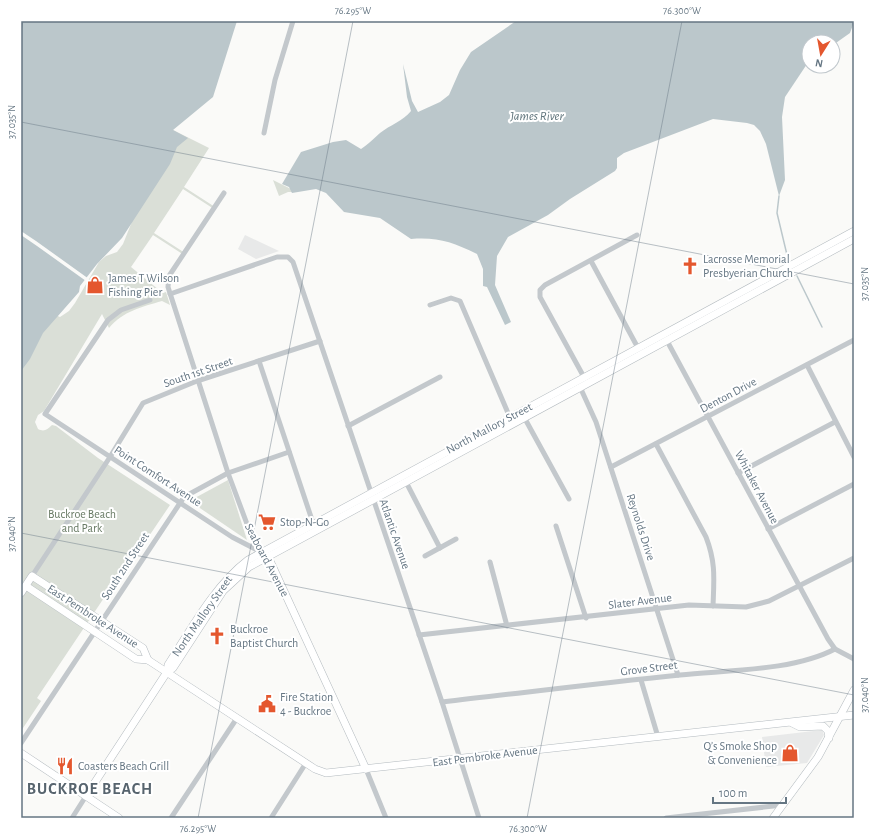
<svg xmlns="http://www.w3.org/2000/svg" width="875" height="839" viewBox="0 0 875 839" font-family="'Alegreya Sans',sans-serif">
	<rect width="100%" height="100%" fill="#fafaf8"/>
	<g fill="#e8e9e9">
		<polygon points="245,235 279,251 256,259 238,249"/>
		<polygon points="822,730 824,735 807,763 766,767 762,737"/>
	</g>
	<g fill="#dadfd7">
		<path d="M173 130 209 148 184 187 215 207 214 209 183 189 154 233 185 253 184 255 153 235 131 267 159 290 163 293 166 292 170 305 162 301C142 307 123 311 109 328L102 314 44 411 38 415 35 422 38 429C44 432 47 430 52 425L56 426 98 458 170 505 143 545 140 544 37 698 41 701 21 731V370L53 314 60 317 69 311 75 303 99 262 106 256 117 252 123 244 139 204Z"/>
		<polygon points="273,180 297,192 288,192 279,196"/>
		<polygon points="228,480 247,540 191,502 193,499"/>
	</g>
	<g fill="#bbc7cb">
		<polygon points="21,21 237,21 213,97 173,130 188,138 177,147 170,164 122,238 97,264 80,286 79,292 43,333 30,359 21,371"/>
		<path d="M516 21H854V22L850 33 833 45V42H809V61L785 97 782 117 785 180 779 196 766 144 760 131 754 125 747 123 713 119 624 153 617 158V168L615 171 570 199 548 215 508 237 497 256 495 285 511 322 505 325 487 287 483 286V269L477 254C452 242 438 237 411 239L380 218 344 212 326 193 316 189 292 193 289 187 282 184 301 152 333 142 346 140 361 149C369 144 374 138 380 133 390 125 403 121 411 111L407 97 403 64 412 101 418 112 440 102 449 95 460 70 471 52Z"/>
	</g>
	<polygon fill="#fafaf8" points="21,231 36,241 89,279 86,281 37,246 21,235"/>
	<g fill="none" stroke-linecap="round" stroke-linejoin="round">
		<g stroke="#bbc7cb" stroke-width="1.5">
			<polyline points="779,196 777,213 788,259"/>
			<polyline points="797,276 822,327"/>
		</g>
		<g stroke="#b3babf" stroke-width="8">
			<g id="secondary">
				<polyline points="264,555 271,563 366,769"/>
				<polyline points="26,586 136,659 148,660 315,769 326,773 854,715"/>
				<polyline points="21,593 32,576 143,648 148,660"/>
				<path d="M167 672 168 665C191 629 215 585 248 560L854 231"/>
				<polyline points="792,723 800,727 823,726 828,731 829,738"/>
				<polyline points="21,753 119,818"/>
				<polyline points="86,796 167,672 173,668 223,591 249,567 854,239"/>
				<polyline points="773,818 818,757 854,690"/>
			</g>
		</g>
		<g stroke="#c3c8cc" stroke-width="5">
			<polyline points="264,133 275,80 293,21"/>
			<polyline points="224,193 169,276 168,287 228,473 250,532 261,552"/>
			<polyline points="591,261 638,348"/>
			<polyline points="170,294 277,257 288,257 293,262 442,702 479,818"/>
			<polyline points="150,300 121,310 108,320 45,414 232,537 261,552"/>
			<polyline points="430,305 451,298 460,301 511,420"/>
			<polyline points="666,339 828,639 835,649"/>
			<polyline points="259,361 313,523"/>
			<polyline points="807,365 854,457"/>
			<polyline points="585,379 540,297 540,290 545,285 637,235"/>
			<polyline points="580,387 596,422 678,675"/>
			<polyline points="524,417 569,499"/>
			<polyline points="348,426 440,377"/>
			<path d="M656 444 706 537C716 563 714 579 713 606"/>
			<polyline points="611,467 854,340"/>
			<polyline points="738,473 835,422"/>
			<polyline points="406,482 440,548"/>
			<polyline points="556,526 586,618"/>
			<polyline points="768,529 854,484"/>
			<polyline points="425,556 456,539"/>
			<polyline points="490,562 507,626"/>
			<polyline points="32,576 110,457 143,403 197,381 320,341"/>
			<polyline points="419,635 689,605 746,607 769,601 854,558"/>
			<polyline points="641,680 658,737"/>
			<path d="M442 702C521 693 601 683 680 675 728 670 793 671 835 649L854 659"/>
			<polyline points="21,743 184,497 228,473 289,452"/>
			<polyline points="366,769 386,818"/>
			<polyline points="72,818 86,796"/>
			<polyline points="171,818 237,718"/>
			<polyline points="271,818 306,763"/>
			<polyline points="666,818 783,805"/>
		</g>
		<use href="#secondary" stroke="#fff" stroke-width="7"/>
	</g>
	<path fill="none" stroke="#657683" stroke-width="1" stroke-opacity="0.45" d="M21 32 23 21M21 122 854 284M21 533 854 695M198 818 353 21M527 818 682 21"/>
	<defs>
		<g id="church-bare" transform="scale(1.38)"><path d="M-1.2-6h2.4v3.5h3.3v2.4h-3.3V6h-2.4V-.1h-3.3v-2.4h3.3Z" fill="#e4572e" stroke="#fff" stroke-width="2.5" paint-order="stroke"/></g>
		<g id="shop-bare" transform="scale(1.38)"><path d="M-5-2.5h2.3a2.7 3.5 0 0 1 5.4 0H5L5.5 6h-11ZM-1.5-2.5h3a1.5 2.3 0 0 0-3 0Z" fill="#e4572e" stroke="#fff" stroke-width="2.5" paint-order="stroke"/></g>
		<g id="supermarket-bare" transform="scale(1.38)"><path d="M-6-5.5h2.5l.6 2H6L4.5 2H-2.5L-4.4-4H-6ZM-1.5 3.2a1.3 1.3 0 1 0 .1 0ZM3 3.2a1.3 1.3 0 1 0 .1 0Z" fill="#e4572e" stroke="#fff" stroke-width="2.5" paint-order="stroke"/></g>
		<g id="civic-bare" transform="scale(1.38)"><path d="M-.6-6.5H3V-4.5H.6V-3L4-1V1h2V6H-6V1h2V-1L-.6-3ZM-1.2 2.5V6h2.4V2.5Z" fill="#e4572e" stroke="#fff" stroke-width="2.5" paint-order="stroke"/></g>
		<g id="restaurant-bare" transform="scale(1.38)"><path d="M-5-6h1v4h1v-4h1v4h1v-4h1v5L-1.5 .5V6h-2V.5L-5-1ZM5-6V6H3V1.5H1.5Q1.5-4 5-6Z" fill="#e4572e" stroke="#fff" stroke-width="2.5" paint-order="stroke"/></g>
	</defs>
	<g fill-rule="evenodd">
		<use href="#church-bare" x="690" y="266"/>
		<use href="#shop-bare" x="95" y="285"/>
		<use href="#supermarket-bare" x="267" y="522"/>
		<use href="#church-bare" x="217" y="636"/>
		<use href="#civic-bare" x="267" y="704"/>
		<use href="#shop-bare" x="790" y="753"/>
		<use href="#restaurant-bare" x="65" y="766"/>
	</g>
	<g text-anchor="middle" stroke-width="4" stroke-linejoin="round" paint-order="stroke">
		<g font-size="12" fill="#657683" stroke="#fff" text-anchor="start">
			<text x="703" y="263">Lacrosse Memorial<tspan x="703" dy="14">Presbyerian Church</tspan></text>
			<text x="108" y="282">James T Wilson<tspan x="108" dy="14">Fishing Pier</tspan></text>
			<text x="280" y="526">Stop-N-Go</text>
			<text x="230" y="633">Buckroe<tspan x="230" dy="14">Baptist Church</tspan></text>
			<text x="280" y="701">Fire Station<tspan x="280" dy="14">4 - Buckroe</tspan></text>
			<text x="777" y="750" text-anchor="end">Q’s Smoke Shop<tspan x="777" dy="14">&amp; Convenience</tspan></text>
			<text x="78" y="770">Coasters Beach Grill</text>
		</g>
		<g font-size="12" fill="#657683" stroke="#fff">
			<text transform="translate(198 372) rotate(-19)" y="4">South 1st Street</text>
			<text transform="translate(728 395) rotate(-28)" y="4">Denton Drive</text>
			<text transform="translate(489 428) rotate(-28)" y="4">North Mallory Street</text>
			<text transform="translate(158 476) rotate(33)" y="4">Point Comfort Avenue</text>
			<text transform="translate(757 487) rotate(62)" y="4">Whitaker Avenue</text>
			<text transform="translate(641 527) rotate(72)" y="4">Reynolds Drive</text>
			<text transform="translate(395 534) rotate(71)" y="4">Atlantic Avenue</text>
			<text transform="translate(267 560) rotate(62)" y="4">Seaboard Avenue</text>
			<text transform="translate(125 566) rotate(-57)" y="4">South 2nd Street</text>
			<text transform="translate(640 601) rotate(-7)" y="4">Slater Avenue</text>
			<text transform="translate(93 616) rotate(33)" y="4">East Pembroke Avenue</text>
			<text transform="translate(202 616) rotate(-55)" y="4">North Mallory Street</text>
			<text transform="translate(649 668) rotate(-7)" y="4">Grove Street</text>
			<text transform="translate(485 756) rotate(-7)" y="4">East Pembroke Avenue</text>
		</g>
		<g font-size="12" fill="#687a64" stroke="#fff">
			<text x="82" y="518">Buckroe Beach<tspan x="82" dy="14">and Park</tspan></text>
		</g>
		<g font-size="13" font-style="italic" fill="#60757c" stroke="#fff">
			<text x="537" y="120">James River</text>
		</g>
		<g font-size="16" font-weight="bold" letter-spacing="1" fill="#57646e" stroke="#fff">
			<text x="90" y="794">BUCKROE BEACH</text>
		</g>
	</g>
	<rect width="875" height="839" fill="none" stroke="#ffffff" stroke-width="44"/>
	<g transform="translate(821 54) rotate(191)"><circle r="19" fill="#ffffff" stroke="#c1c8cd"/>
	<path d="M0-3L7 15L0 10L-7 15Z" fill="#e4572e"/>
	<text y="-6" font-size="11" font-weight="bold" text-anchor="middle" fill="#657683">N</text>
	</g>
	<path d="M713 797v6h73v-6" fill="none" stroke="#657683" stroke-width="2"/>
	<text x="719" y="797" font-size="12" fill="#657683" stroke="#ffffff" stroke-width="3" paint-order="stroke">100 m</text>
	<rect x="22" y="22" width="831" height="795" fill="none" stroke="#657683" stroke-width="1.5"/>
	<g font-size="10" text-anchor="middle" fill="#657683">
		<text x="353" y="14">76.295°W</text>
		<text x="682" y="14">76.300°W</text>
		<text transform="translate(11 122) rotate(-90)" y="4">37.035°N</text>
		<text transform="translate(864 284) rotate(-90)" y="4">37.035°N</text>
		<text transform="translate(11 534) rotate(-90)" y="4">37.040°N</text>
		<text transform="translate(864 695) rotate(-90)" y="4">37.040°N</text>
		<text x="198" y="832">76.295°W</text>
		<text x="528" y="832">76.300°W</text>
	</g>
</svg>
